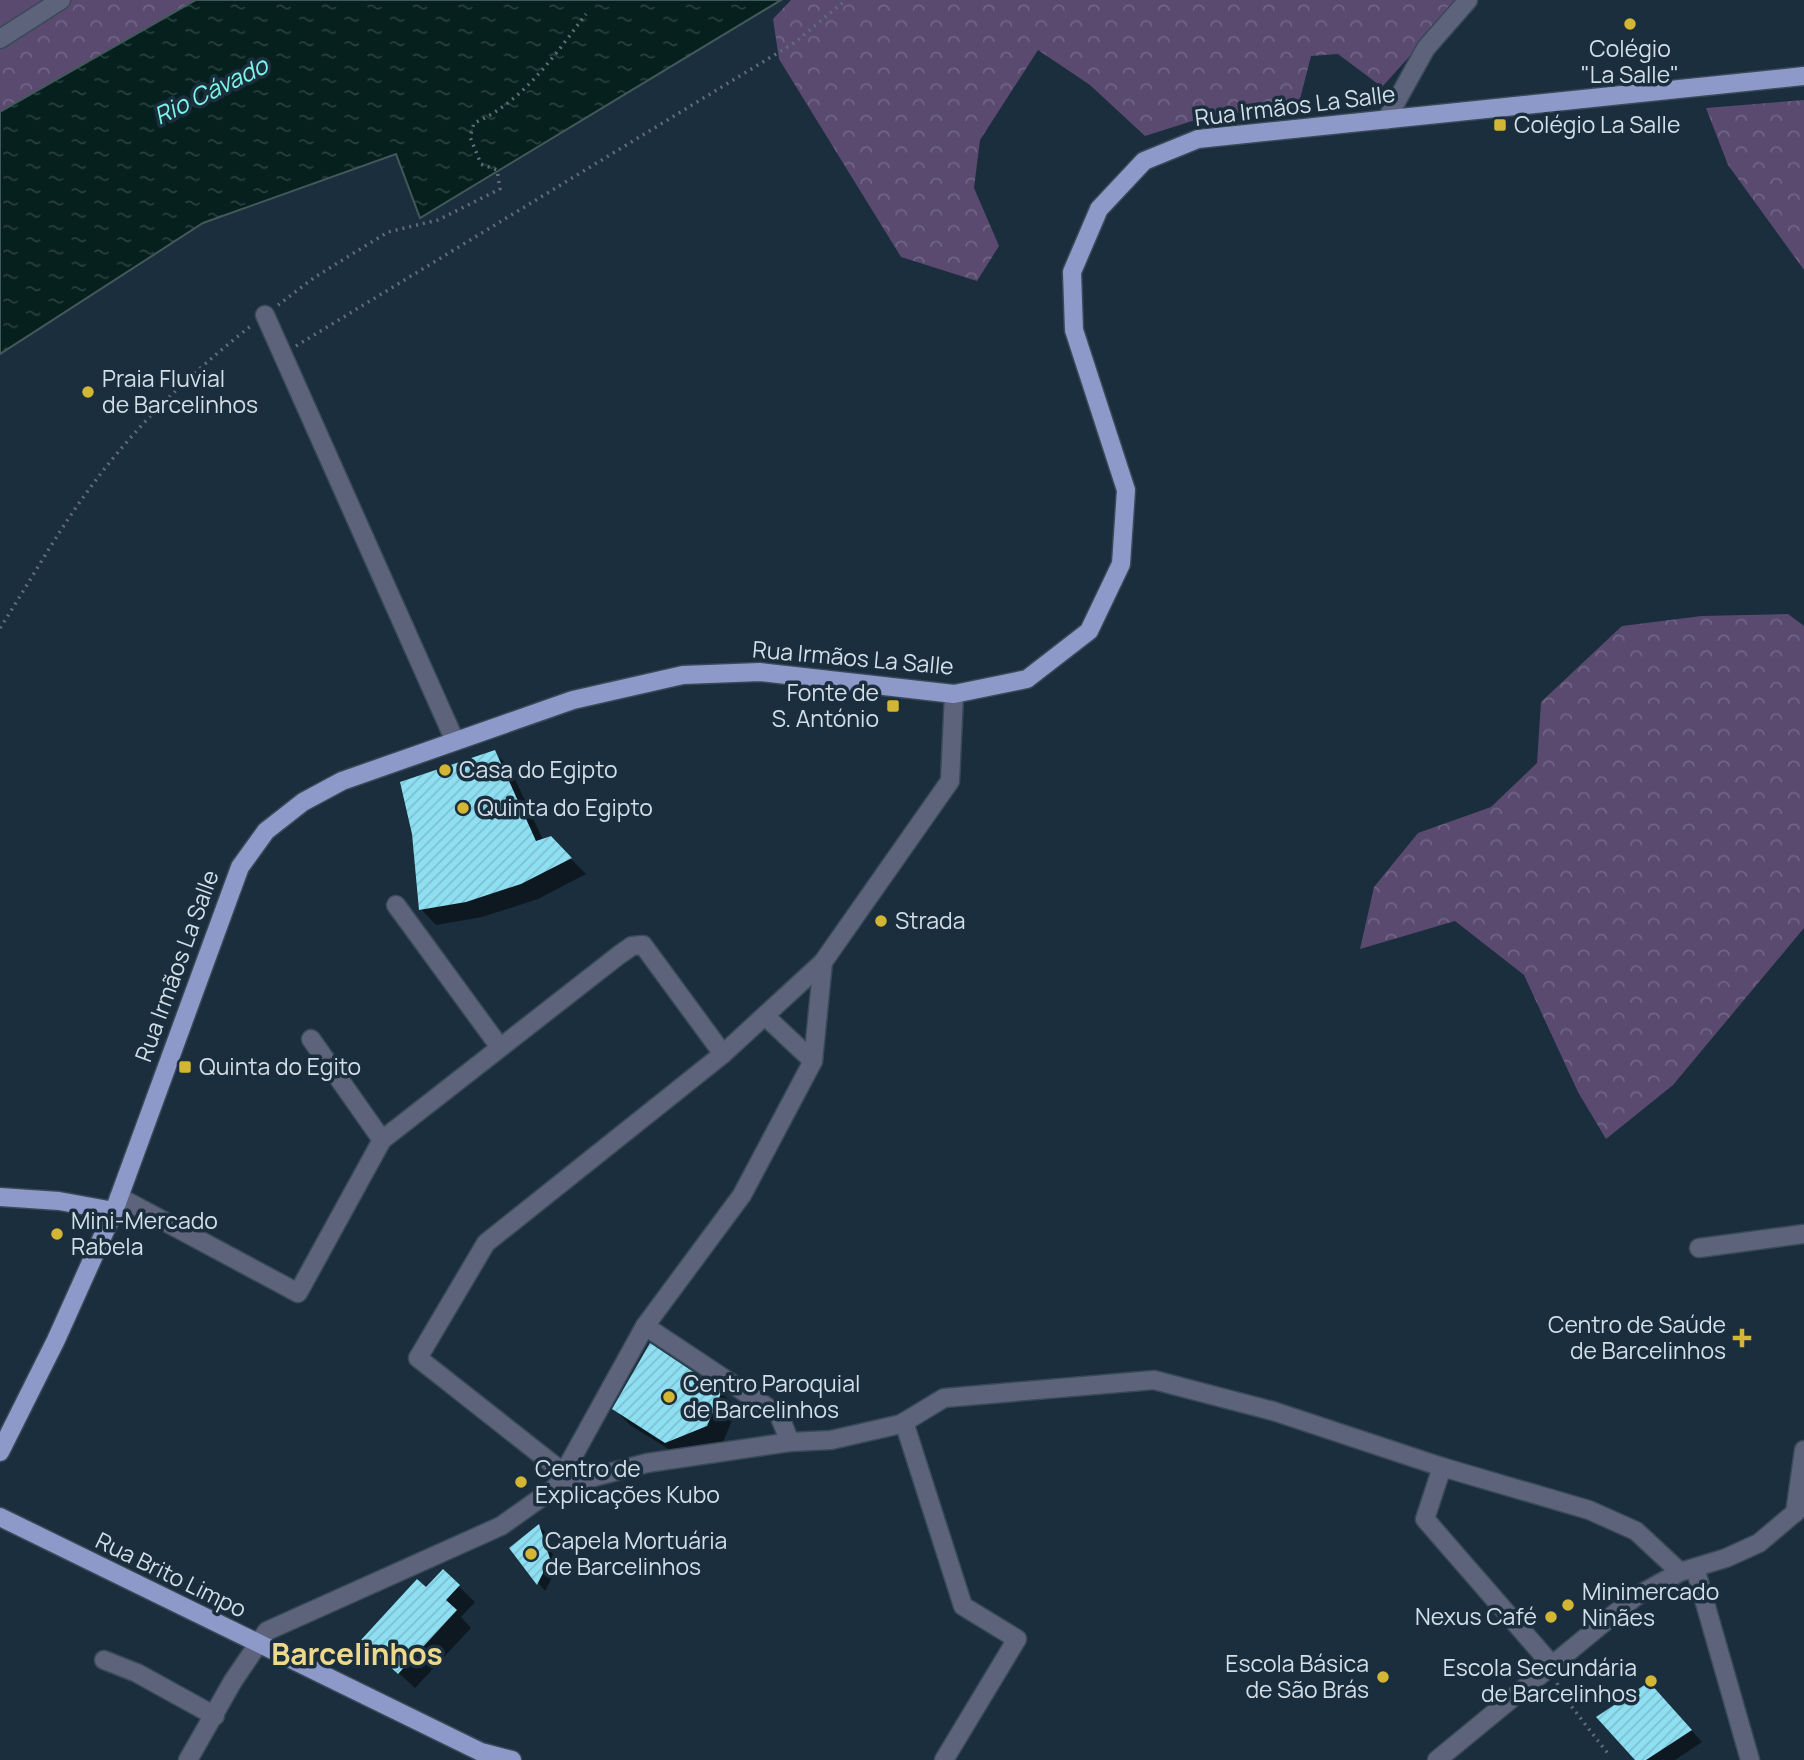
<svg xmlns="http://www.w3.org/2000/svg" width="1804" height="1760" viewBox="0 0 1804 1760" font-family="Manrope,sans-serif">
	<defs>
		<pattern id="forest-crowns" width="20" height="18" patternUnits="userSpaceOnUse" patternTransform="scale(1.75)"><rect width="20" height="18" fill="#5a4a70"/><path d="M2 6a3 3 0 1 1 6 0M12 15a3 3 0 1 1 6 0" fill="none" stroke="#716484"/></pattern>
		<pattern id="water-ripples" width="26" height="14" patternUnits="userSpaceOnUse" patternTransform="scale(1.75)"><rect width="26" height="14" fill="#05201d"/><path d="M2 4q2-2 4 0t4 0M15 11q2-2 4 0t4 0" fill="none" stroke="#29403e"/></pattern>
		<pattern id="building-hatch" width="6" height="6" patternUnits="userSpaceOnUse" patternTransform="scale(1.75)"><rect width="6" height="6" fill="#8edff2"/><path d="M-1 1l2-2M0 6l6-6M5 7l2-2" fill="none" stroke="#7ec0d0"/></pattern>
	</defs>
	<rect width="100%" height="100%" fill="#1b2e3d"/>
	<g fill="url(#forest-crowns)">
		<polygon points="45,0 196,0 0,112 0,28"/>
		<polygon points="791,0 1460,0 1382,87 1338,54 1311,56 1298,107 1208,116 1145,136 1090,85 1038,50 980,140 974,188 999,246 977,281 901,257 779,59 773,19"/>
		<polygon points="1804,100 1804,270 1728,165 1706,108"/>
		<polygon points="1788,614 1804,626 1804,928 1673,1085 1606,1139 1578,1092 1524,975 1455,921 1360,949 1374,887 1418,833 1491,807 1537,763 1541,702 1622,626 1702,616"/>
	</g>
	<polygon fill="#5a4a70" points="0,0 45,0 0,28"/>
	<polygon fill="url(#water-ripples)" stroke="#42595a" stroke-width="2" points="196,0 781,0 420,218 396,154 203,223 0,354 0,112"/>
	<g fill="#0007">
		<polygon points="494,752 510,768 543,840 550,838 586,874 538,899 482,917 436,925 421,909"/>
		<polygon points="721,1392 737,1408 723,1442 683,1458 630,1425 614,1409"/>
		<polygon points="539,1526 546,1533 557,1568 545,1591 511,1549"/>
		<polygon points="443,1572 475,1602 461,1617 471,1628 415,1688 379,1655"/>
		<polygon points="1661,1696 1702,1742 1675,1760 1637,1760"/>
	</g>
	<g fill="url(#building-hatch)">
		<polygon points="495,750 536,841 551,836 572,858 521,884 466,902 419,910 412,834 400,782"/>
		<polygon points="650,1343 722,1391 707,1426 665,1443 612,1409"/>
		<polygon points="539,1524 550,1559 537,1585 509,1548"/>
		<polygon points="443,1569 460,1585 446,1600 457,1610 398,1674 361,1640 417,1579 426,1587"/>
		<polygon points="1649,1682 1692,1730 1646,1760 1635,1760 1596,1717"/>
	</g>
	<g fill="none" stroke-linecap="round" stroke-linejoin="round">
		<g stroke="#384a58" stroke-width="21">
			<g id="minor">
				<polyline points="0,39 61,0"/>
				<polyline points="1386,120 1426,48 1468,0"/>
				<polyline points="265,315 455,741"/>
				<polyline points="396,905 499,1046"/>
				<polyline points="765,1016 813,1061"/>
				<polyline points="311,1039 382,1140 619,955 632,946 643,945 723,1054 486,1243 418,1358 564,1473"/>
				<polyline points="723,1054 823,962"/>
				<polyline points="119,1197 298,1293 382,1140"/>
				<polyline points="1699,1248 1804,1234"/>
				<polyline points="645,1326 779,1415 790,1442"/>
				<polyline points="904,1422 963,1606 1017,1639 944,1760"/>
				<polyline points="1442,1467 1425,1519 1551,1664"/>
				<polyline points="556,1487 647,1463 790,1442 831,1440 901,1424 944,1398 1154,1380 1273,1411 1442,1467 1589,1510 1636,1531 1680,1572"/>
				<polyline points="1795,1513 1804,1450"/>
				<polyline points="1695,1568 1750,1760"/>
				<polyline points="104,1660 137,1673 215,1716"/>
				<polyline points="188,1760 233,1681 267,1631 501,1526 556,1487 645,1326 742,1195 813,1061 823,962 950,781 954,694"/>
				<polyline points="1437,1760 1635,1597 1680,1572 1726,1558 1759,1543 1804,1505"/>
			</g>
		</g>
		<g stroke="#384a58" stroke-width="21">
			<g id="major">
				<polyline points="0,1197 59,1201 114,1211"/>
				<polyline points="0,1452 56,1340 114,1211 240,867 266,831 303,802 342,781 573,700 683,675 760,672 954,694 1027,679 1089,631 1121,564 1126,490 1074,330 1072,272 1099,209 1144,161 1198,139 1804,76"/>
				<polyline points="0,1517 481,1752 512,1760"/>
			</g>
		</g>
		<g stroke="#5d6e7b" stroke-width="3.5" stroke-dasharray="2 5" stroke-linecap="butt">
			<path d="M278 305 315 277 388 232 438 220 500 189 497 170 481 164 470 137 474 123C522 103 555 55 586 14"/>
			<polyline points="296,346 794,43 846,0"/>
			<path d="M0 628C30 582 57 532 90 488 136 425 191 373 252 325"/>
			<polyline points="1557,1683 1561,1693 1609,1755"/>
		</g>
		<use href="#minor" stroke="#5d637a" stroke-width="18"/>
		<use href="#major" stroke="#8d99c8" stroke-width="18"/>
	</g>
	<g fill="#d4b635" stroke="#1b2e3d" stroke-width="2.5">
		<circle cx="1630" cy="24" r="7"/>
		<rect x="1493" y="118" width="14" height="14" rx="3.5"/>
		<circle cx="88" cy="392" r="7"/>
		<rect x="886" y="699" width="14" height="14" rx="3.5"/>
		<circle cx="445" cy="770" r="7"/>
		<circle cx="463" cy="808" r="7"/>
		<circle cx="881" cy="921" r="7"/>
		<rect x="178" y="1060" width="14" height="14" rx="3.5"/>
		<circle cx="57" cy="1234" r="7"/>
		<path d="M1738.5 1327.5h7v7h7v7h-7v7h-7v-7h-7v-7h7z"/>
		<circle cx="669" cy="1397" r="7"/>
		<circle cx="521" cy="1482" r="7"/>
		<circle cx="531" cy="1554" r="7"/>
		<circle cx="1568" cy="1605" r="7"/>
		<circle cx="1551" cy="1617" r="7"/>
		<circle cx="1383" cy="1677" r="7"/>
		<circle cx="1651" cy="1681" r="7"/>
	</g>
	<g text-anchor="middle" stroke-width="7" stroke-linejoin="round" paint-order="stroke">
		<g font-size="23" fill="#d2dee8" stroke="#1b2e3d" text-anchor="start">
			<text x="1630" y="57" text-anchor="middle">Colégio<tspan x="1630" dy="26">"La Salle"</tspan></text>
			<text x="1514" y="133">Colégio La Salle</text>
			<text x="102" y="387">Praia Fluvial<tspan x="102" dy="26">de Barcelinhos</tspan></text>
			<text x="879" y="701" text-anchor="end">Fonte de<tspan x="879" dy="26">S. António</tspan></text>
			<text x="459" y="778">Casa do Egipto</text>
			<text x="477" y="816">Quinta do Egipto</text>
			<text x="895" y="929">Strada</text>
			<text x="199" y="1075">Quinta do Egito</text>
			<text x="71" y="1229">Mini-Mercado<tspan x="71" dy="26">Rabela</tspan></text>
			<text x="1726" y="1333" text-anchor="end">Centro de Saúde<tspan x="1726" dy="26">de Barcelinhos</tspan></text>
			<text x="683" y="1392">Centro Paroquial<tspan x="683" dy="26">de Barcelinhos</tspan></text>
			<text x="535" y="1477">Centro de<tspan x="535" dy="26">Explicações Kubo</tspan></text>
			<text x="545" y="1549">Capela Mortuária<tspan x="545" dy="26">de Barcelinhos</tspan></text>
			<text x="1582" y="1600">Minimercado<tspan x="1582" dy="26">Ninães</tspan></text>
			<text x="1537" y="1625" text-anchor="end">Nexus Café</text>
			<text x="1369" y="1672" text-anchor="end">Escola Básica<tspan x="1369" dy="26">de São Brás</tspan></text>
			<text x="1637" y="1676" text-anchor="end">Escola Secundária<tspan x="1637" dy="26">de Barcelinhos</tspan></text>
		</g>
		<g font-size="23" fill="#d2dee8" stroke="#1b2e3d">
			<text transform="translate(1295 106) rotate(-7)" y="8">Rua Irmãos La Salle</text>
			<text transform="translate(853 658) rotate(5)" y="8">Rua Irmãos La Salle</text>
			<text transform="translate(177 966) rotate(-70)" y="8">Rua Irmãos La Salle</text>
			<text transform="translate(171 1575) rotate(26)" y="8">Rua Brito Limpo</text>
		</g>
		<g font-size="24" font-style="italic" fill="#7df8e8" stroke="#1b2e3d">
			<text transform="translate(211 91) rotate(-26)" y="8">Rio Cávado</text>
		</g>
		<g font-size="30" font-weight="bold" fill="#edd88b" stroke="#1b2e3d">
			<text x="357" y="1665">Barcelinhos</text>
		</g>
	</g>
</svg>
